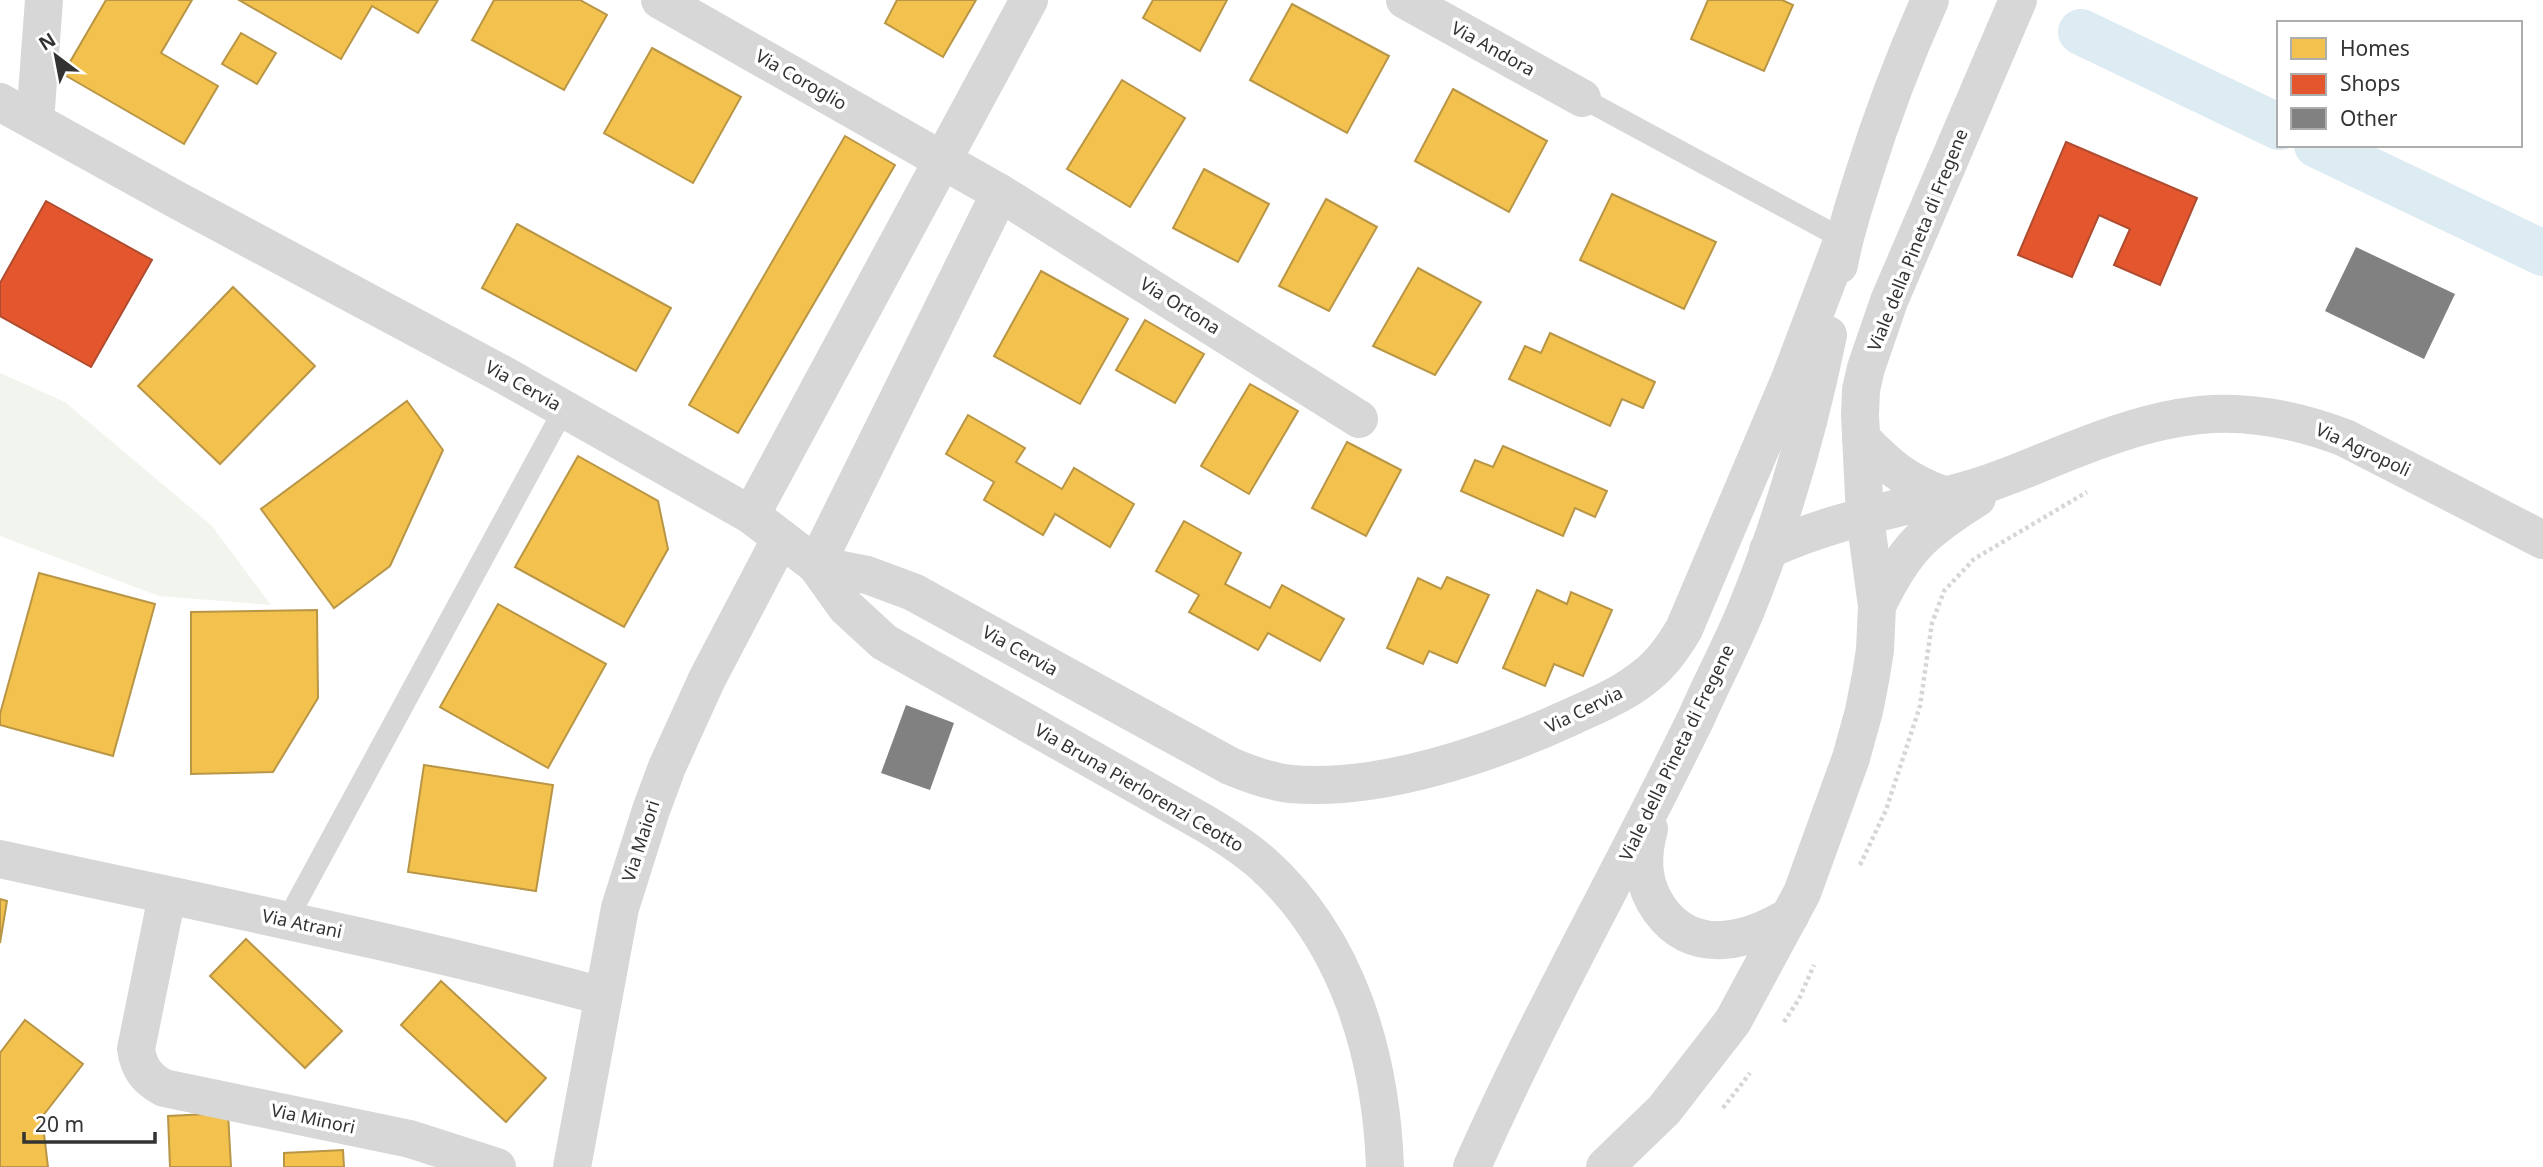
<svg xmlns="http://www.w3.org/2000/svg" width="2543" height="1167" viewBox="0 0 2543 1167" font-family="'Noto Sans',sans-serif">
	<rect width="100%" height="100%" fill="#fff"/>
	<polygon fill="#f1f5ed" points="0,373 65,402 212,526 271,605 159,596 0,536"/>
	<g fill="#f2c14e" stroke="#b99646" stroke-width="2">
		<polygon points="106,0 192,0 161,53 218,86 184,144 63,74"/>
		<polygon points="239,0 438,0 418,33 372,6 341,59"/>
		<polygon points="494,0 580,0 607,15 564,90 472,40"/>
		<polygon points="897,0 976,0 943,57 885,23"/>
		<polygon points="1153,0 1227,0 1200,51 1143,18"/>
		<polygon points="1708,0 1782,0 1793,5 1764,71 1691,39"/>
		<polygon points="1292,4 1389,56 1347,133 1250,80"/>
		<polygon points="241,33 276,53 257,84 222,64"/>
		<polygon points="652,48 741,97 693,183 604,133"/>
		<polygon points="1122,80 1185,118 1130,207 1067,169"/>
		<polygon points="1453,89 1547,141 1509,212 1415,161"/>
		<polygon points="845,136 895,165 738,433 689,405"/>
		<polygon points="1204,169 1269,204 1238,262 1173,228"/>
		<polygon points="1612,194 1716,242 1684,309 1580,260"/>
		<polygon points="1326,199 1377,227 1329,311 1279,286"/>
		<polygon points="517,224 671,308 636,371 482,288"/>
		<polygon points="1418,268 1481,302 1435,375 1373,346"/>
		<polygon points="1041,271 1128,319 1080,404 994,356"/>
		<polygon points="233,287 315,366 220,464 138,386"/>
		<polygon points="1145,320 1204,354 1175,403 1116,370"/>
		<polygon points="1550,333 1655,382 1643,408 1622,399 1610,426 1509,379 1525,346 1541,353"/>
		<polygon points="1250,384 1298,411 1249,494 1201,466"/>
		<polygon points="407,401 443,450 390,566 334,608 261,509"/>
		<polygon points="968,415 1025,448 1016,462 1062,489 1074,468 1134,504 1110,547 1055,514 1043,535 984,500 994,482 946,454"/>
		<polygon points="1347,442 1401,470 1366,536 1312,508"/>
		<polygon points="1503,446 1607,491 1595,517 1575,508 1563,536 1461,491 1475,460 1493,467"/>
		<polygon points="578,456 658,501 668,549 624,627 515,567"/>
		<polygon points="1184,521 1241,553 1225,584 1270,608 1282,585 1344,619 1320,661 1268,633 1258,650 1189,612 1199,595 1156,571"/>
		<polygon points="39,573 155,604 113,756 0,725 0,714"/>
		<polygon points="1447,577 1489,595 1457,663 1429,651 1423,664 1387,648 1418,578 1441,589"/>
		<polygon points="1537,590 1567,604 1571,592 1612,610 1583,676 1554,664 1545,686 1503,668"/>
		<polygon points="498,604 606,664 548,768 440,707"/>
		<polygon points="317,610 318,698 273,772 191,774 191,612"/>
		<polygon points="424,765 553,785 536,891 408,872"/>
		<polygon points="0,899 7,901 0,943"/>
		<polygon points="246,939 342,1031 305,1068 210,976"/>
		<polygon points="441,981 546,1078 506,1122 401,1025"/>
		<polygon points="25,1020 83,1064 42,1117 48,1167 0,1167 0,1053"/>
		<polygon points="228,1113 231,1167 170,1167 168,1116"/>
		<polygon points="343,1150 344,1167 284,1167 284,1153"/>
	</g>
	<g fill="#e4572e" stroke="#af4c30" stroke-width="2">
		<polygon points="2066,142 2197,198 2160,285 2114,265 2130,229 2099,215 2072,277 2018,255"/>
		<polygon points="46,201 152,260 91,367 0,316 0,283"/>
	</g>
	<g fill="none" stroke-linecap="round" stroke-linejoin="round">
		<g stroke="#ddebf3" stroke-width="46">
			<polyline points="2081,32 2279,127"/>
			<polyline points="2317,145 2543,253"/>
		</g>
	</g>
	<g fill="#818181">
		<polygon points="2356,247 2455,294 2424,359 2325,311"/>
		<polygon points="906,705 954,723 930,790 881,773"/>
	</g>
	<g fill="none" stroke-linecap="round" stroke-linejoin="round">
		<g stroke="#d6d6d6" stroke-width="4.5" stroke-dasharray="3.5 3.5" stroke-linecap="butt">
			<polyline points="1860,865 1886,810 1920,706 1932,623 1944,591 1974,559 2087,492"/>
			<polyline points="1784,1022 1799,999 1814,965"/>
			<polyline points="1723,1108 1750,1073"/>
		</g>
		<g stroke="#d7d7d7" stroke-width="21">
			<polyline points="1582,98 1843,239"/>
			<polyline points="287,920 564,409"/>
		</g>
		<g stroke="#d7d7d7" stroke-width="38">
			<polyline points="660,0 1000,193 1359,419"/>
			<polyline points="1405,0 1582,98"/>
			<path d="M0 102 175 199 504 375 751 515 816 565 867 575 913 592 1230 766C1249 774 1270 782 1291 784 1380 792 1493 753 1573 716 1599 704 1626 693 1648 674 1663 662 1674 646 1684 629L1790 379 1843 239"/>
			<polyline points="35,121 44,0"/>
			<path d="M1839 265C1844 235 1854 206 1863 177 1882 116 1904 58 1930 0"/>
			<path d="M1861 438C1890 468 1907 482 1946 496"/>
			<polyline points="751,515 1029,0"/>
			<path d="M1768 550C1834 519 1907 508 1977 487 2013 476 2046 460 2081 447 2180 409 2244 400 2345 438L2543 540"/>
			<path d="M816 565 846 607 884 642 1206 824C1226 836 1245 848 1263 864 1348 941 1381 1055 1385 1167"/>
			<polyline points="816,565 1000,193"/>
			<path d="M1877 606C1905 548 1923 532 1977 498"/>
			<path d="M1649 829C1641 859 1642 885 1660 910 1694 957 1749 941 1790 916"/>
			<path d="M0 859C201 903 403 942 602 996"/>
			<path d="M167 896 136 1049C139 1069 147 1079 164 1088L410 1139 497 1167"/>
			<polyline points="572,1167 620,908 651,810 667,767 707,679 781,538"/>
			<path d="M1472 1167C1540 1013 1624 867 1697 716 1713 680 1731 646 1746 610 1782 522 1809 428 1828 335"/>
			<polyline points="1605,1167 1664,1110 1733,1021 1802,893 1851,758 1864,711 1871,675 1875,650 1877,606 1865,517 1860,415 1861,390 1866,368 1889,301 2018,0"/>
		</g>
	</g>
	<g text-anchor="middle" stroke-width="7" stroke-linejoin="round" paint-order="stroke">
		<g font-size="18" fill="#333" stroke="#fff">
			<text transform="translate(1493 49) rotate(29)" y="6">Via Andora</text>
			<text transform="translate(801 80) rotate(30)" y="6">Via Coroglio</text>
			<text transform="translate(1918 240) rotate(-68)" y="6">Viale della Pineta di Fregene</text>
			<text transform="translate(1180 306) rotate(32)" y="6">Via Ortona</text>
			<text transform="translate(523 386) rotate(29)" y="6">Via Cervia</text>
			<text transform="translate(2363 450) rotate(25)" y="6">Via Agropoli</text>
			<text transform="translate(1020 651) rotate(29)" y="6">Via Cervia</text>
			<text transform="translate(1584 710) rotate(-26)" y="6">Via Cervia</text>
			<text transform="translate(1677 753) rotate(-64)" y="6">Viale della Pineta di Fregene</text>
			<text transform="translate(1139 788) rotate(30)" y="6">Via Bruna Pierlorenzi Ceotto</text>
			<text transform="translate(641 841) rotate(-72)" y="6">Via Maiori</text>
			<text transform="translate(302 924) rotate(12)" y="6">Via Atrani</text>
			<text transform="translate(313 1119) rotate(12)" y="6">Via Minori</text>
		</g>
	</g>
	<rect x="2277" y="21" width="245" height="126" fill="#ffffff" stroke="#adadad" stroke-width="2"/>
	<rect x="2291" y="38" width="35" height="21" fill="#f2c14e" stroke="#adadad" stroke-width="2"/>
	<text x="2340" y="56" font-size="21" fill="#333333">Homes</text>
	<rect x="2291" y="74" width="35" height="21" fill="#e4572e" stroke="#adadad" stroke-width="2"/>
	<text x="2340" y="91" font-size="21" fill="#333333">Shops</text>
	<rect x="2291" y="108" width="35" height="21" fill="#818181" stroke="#adadad" stroke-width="2"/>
	<text x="2340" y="126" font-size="21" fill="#333333">Other</text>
	<g transform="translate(56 56) rotate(328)" stroke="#ffffff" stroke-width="5" paint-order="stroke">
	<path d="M0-5L12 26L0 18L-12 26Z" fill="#333333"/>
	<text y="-10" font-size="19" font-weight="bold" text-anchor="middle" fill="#333333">N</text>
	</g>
	<path d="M24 1132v10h131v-10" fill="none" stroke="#333333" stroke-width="3.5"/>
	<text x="35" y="1132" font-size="21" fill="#333333" stroke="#ffffff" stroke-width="5" paint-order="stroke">20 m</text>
</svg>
